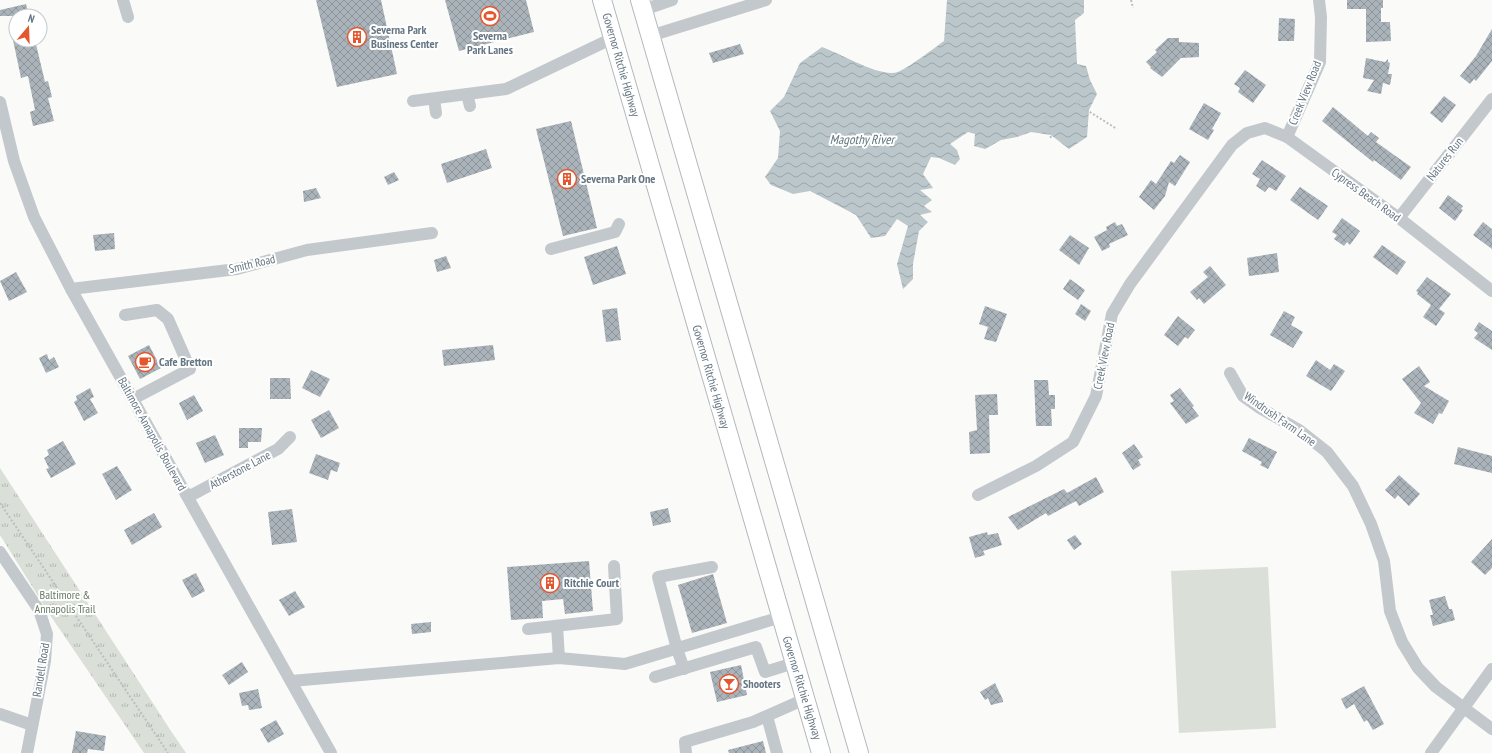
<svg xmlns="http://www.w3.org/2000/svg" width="1492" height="753" viewBox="0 0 1492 753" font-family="'PT Sans Narrow',sans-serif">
	<defs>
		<pattern id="grass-tufts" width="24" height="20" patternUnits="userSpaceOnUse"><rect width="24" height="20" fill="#dadfd7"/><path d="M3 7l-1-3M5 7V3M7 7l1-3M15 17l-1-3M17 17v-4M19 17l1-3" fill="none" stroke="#b4b9b4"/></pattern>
		<pattern id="water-waves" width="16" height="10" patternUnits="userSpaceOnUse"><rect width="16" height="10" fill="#bbc7cb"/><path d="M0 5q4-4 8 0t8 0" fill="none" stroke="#9ca6aa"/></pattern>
		<pattern id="building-cross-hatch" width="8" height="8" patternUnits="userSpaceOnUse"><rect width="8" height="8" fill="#aab3b9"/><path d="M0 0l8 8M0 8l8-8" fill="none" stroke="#8e969c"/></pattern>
	</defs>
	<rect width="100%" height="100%" fill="#fafaf8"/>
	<polygon fill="url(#grass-tufts)" points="0,468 171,731 186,753 144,753 50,615 0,535"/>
	<polygon fill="#dadfd7" points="1268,567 1276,728 1179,733 1171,571"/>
	<path fill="url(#water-waves)" d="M947 0H1084V13L1075 20 1077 64 1086 66 1090 80 1097 94 1089 110 1087 137 1069 149 1051 135 1031 132 1017 137 1001 140 985 149 974 146 975 134 968 132 950 144 957 150 960 159 955 165 939 158 931 157 923 174 933 188 920 190 932 200 924 206 932 212 920 215 928 222 919 231 913 264V279L903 289 897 264 908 226 897 219 885 236 871 238 856 215 810 191 793 194 771 185 765 177 778 158 780 131 770 111 784 97 800 63 822 47C840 53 880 78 898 72 908 68 933 49 944 41Z"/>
	<g fill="url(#building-cross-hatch)">
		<polygon points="316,0 381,0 397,74 337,87"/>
		<polygon points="445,0 526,0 534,32 459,51"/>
		<polygon points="1347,0 1383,0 1383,8 1381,8 1381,22 1390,22 1391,41 1366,42 1366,9 1347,9"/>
		<polygon points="26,4 29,16 0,16 0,10"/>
		<polygon points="1279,18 1295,19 1294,41 1278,41"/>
		<polygon points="1492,29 1492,61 1476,81 1474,79 1470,84 1460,76 1476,56"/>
		<polygon points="1168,38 1179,38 1179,42 1199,43 1199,57 1181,58 1162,77 1150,68 1151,67 1146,62 1157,52 1155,50"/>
		<polygon points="13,40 35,40 45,82 48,81 52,97 48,98 54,121 33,126 30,112 35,110 28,76 21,78"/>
		<polygon points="740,44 744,54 713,63 709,53"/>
		<polygon points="1366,58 1385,62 1388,59 1388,62 1390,63 1388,74 1392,74 1390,85 1383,83 1381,94 1367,91 1374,80 1363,78"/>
		<polygon points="1245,70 1266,85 1253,103 1238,92 1240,88 1234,84"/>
		<polygon points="1444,96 1456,105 1442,123 1430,113"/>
		<polygon points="1204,103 1221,113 1212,129 1214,130 1208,140 1189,129"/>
		<polygon points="1333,107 1368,136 1371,132 1379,138 1376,142 1411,167 1401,180 1374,160 1373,162 1322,121"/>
		<polygon points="571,121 597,228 563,236 536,129"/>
		<polygon points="486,149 492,168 447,183 441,164"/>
		<polygon points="1180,155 1190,162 1175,186 1169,182 1165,196 1154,210 1139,197 1151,180 1156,184 1171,161 1174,163"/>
		<polygon points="1262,160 1286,176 1276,191 1269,187 1265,192 1256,186 1260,179 1252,174"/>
		<polygon points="394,172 399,180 388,185 384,177"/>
		<polygon points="1300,187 1328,206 1318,220 1290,200"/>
		<polygon points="316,188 321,198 304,202 303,191"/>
		<polygon points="1448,195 1463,206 1461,209 1463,210 1455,221 1439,208"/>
		<polygon points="1342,218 1360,231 1350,245 1347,242 1344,246 1334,239 1337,235 1332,232"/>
		<polygon points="1115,222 1117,226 1122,224 1128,235 1109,244 1110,247 1102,251 1094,237 1107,230 1106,227"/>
		<polygon points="1483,222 1492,229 1492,249 1473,235"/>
		<polygon points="114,233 115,249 95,251 93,235"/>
		<polygon points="1070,235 1089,248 1079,265 1059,250"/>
		<polygon points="1382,245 1406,262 1397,275 1373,257"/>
		<polygon points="617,246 626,274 593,285 584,257"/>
		<polygon points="1277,253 1279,272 1249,276 1247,258"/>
		<polygon points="446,256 451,268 437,272 434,260"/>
		<polygon points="1210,266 1226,285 1204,304 1199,298 1197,300 1190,292 1208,277 1203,272"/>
		<polygon points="16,272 27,292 9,301 0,281"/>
		<polygon points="1427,277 1451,294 1439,309 1445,313 1436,326 1423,317 1431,305 1417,294 1418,292 1416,291"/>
		<polygon points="1070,279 1085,290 1078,300 1063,289"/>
		<polygon points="1081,304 1091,311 1085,321 1075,314"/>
		<polygon points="985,306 1007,314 996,342 984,339 988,327 979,324"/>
		<polygon points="617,308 621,340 606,342 602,310"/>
		<polygon points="1284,311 1295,317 1291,325 1303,332 1293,348 1270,335"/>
		<polygon points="1178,316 1195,330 1188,339 1185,337 1178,346 1164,335"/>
		<polygon points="1479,322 1492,331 1492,350 1474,338 1478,333 1474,330"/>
		<polygon points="149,345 161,368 140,379 128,356"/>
		<polygon points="493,345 495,360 444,366 442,350"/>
		<polygon points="47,354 49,360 54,357 59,367 46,373 39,358"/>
		<polygon points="1316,360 1330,370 1334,364 1345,371 1331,391 1306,376"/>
		<polygon points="1419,366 1430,382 1424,386 1449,401 1442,414 1439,413 1433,424 1414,413 1421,403 1402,379"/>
		<polygon points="311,370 330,379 320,397 302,388"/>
		<polygon points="270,378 290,378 291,399 270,399"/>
		<polygon points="1034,380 1048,380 1049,395 1055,395 1055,409 1051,409 1052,426 1036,426"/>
		<polygon points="90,388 94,397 90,399 98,413 84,421 74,402 77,400 76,396"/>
		<polygon points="1180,388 1194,406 1192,407 1199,416 1186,424 1170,403 1174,401 1170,395"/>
		<polygon points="997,394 998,415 989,415 990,453 970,454 969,432 977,430 975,395"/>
		<polygon points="194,395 203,411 187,420 179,403"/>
		<polygon points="329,410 339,428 321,438 311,420"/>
		<polygon points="239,428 262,428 261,442 248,442 248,448 239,448"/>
		<polygon points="215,435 224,455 205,463 196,443"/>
		<polygon points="1249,438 1277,452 1268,469 1260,465 1262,462 1242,451"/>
		<polygon points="63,441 76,464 51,478 46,469 49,468 44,458 49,455 47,450"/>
		<polygon points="1134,444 1143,457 1138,460 1141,465 1133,470 1122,453"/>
		<polygon points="1458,447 1492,456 1492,473 1454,464"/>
		<polygon points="316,454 340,463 337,472 331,470 328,480 309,473"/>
		<polygon points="117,466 132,490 116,500 102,474"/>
		<polygon points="1399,475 1420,494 1409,506 1398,495 1395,499 1385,490"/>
		<polygon points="1096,477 1104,492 1079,506 1076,501 1048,516 1046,513 1018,530 1008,517 1064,489 1067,493"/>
		<polygon points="668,508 671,522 653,526 650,512"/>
		<polygon points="292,509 297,542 272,545 268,512"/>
		<polygon points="154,513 162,527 132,545 124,530"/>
		<polygon points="987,532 988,535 998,533 1002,545 983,551 985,555 975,558 969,537"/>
		<polygon points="1075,535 1082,544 1074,550 1067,540"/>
		<polygon points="1492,539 1492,568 1485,575 1471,562"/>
		<polygon points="589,561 593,611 565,614 563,599 542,601 543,618 511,620 507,567"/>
		<polygon points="196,573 205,591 192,598 182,580"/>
		<polygon points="713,574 727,623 692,633 678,585"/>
		<polygon points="295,591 305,607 289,616 279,600"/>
		<polygon points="1445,596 1449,609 1452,609 1455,620 1433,626 1430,615 1433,615 1429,600"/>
		<polygon points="431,622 431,632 412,634 411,624"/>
		<polygon points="242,662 248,672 229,685 222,675"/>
		<polygon points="741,665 747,695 717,702 710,672"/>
		<polygon points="995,683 1003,700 1003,702 991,705 988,698 985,700 980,692"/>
		<polygon points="1364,686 1384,724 1373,730 1367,720 1364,722 1354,704 1346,709 1341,699"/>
		<polygon points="258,689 262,708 249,710 248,705 242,706 239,693"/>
		<polygon points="276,720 284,734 268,743 260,729"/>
		<polygon points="76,731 106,736 104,751 88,749 87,753 72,753"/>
		<polygon points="763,741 766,753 729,753 728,750"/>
	</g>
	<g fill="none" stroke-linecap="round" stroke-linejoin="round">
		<g stroke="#b4b9bd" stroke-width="20">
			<g id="highway">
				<polyline points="602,0 821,753"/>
				<polyline points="640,0 859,753"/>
			</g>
		</g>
		<g stroke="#bbbfc2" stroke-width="2" stroke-dasharray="2 2" stroke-linecap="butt">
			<polyline points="1131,0 1133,8"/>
			<polyline points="1080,100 1077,104 1117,129"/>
			<polyline points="1048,115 1045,116 1051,138"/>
			<polyline points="0,503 168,753"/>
		</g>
		<g stroke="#c3c8cc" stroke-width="12">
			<polyline points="123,0 128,17"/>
			<polyline points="643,10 672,0"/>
			<polyline points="650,36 766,0"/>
			<polyline points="467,94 470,106"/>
			<polyline points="434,99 436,113"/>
			<polyline points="413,101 506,89 613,38"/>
			<polyline points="0,102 14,161 34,217 71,289 331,753"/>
			<polyline points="1287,137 1320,62 1321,17 1319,0"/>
			<polyline points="1399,218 1492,99"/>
			<polyline points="551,249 615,232 619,224"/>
			<polyline points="71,289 237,269 307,250 432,233"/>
			<polyline points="125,315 157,310 168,319 190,369 133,399"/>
			<polyline points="1230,373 1243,396 1260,408 1299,430 1327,452 1353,486 1371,524 1384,561 1390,611 1402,642 1418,668 1436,687 1492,729"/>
			<polyline points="978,495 1036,466 1073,442 1096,396 1112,314 1130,284 1232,145 1247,133 1265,128 1287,137 1399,218 1492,291"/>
			<polyline points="188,497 278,449 290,437"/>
			<polyline points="0,552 39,610 47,634 45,661 27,753"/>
			<polyline points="557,626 559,658"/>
			<polyline points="528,629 617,619 614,566"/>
			<polyline points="684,669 677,649 658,577 712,567"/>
			<polyline points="655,677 756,647 765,672 794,663"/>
			<polyline points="291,681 559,658 625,664 781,617"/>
			<polyline points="0,714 32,725"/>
			<polyline points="767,716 777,753"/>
			<polyline points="686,753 685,742 753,722 805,699"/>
			<polyline points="1431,753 1492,669"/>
		</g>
		<use href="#highway" stroke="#fff" stroke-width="18"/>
	</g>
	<defs>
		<g id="stadium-ring" transform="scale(1)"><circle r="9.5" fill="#fff" stroke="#e4572e" stroke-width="1.5"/><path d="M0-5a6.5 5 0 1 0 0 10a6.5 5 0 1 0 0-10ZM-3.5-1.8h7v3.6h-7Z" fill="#e4572e"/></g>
		<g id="building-ring" transform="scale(1)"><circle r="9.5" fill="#fff" stroke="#e4572e" stroke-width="1.5"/><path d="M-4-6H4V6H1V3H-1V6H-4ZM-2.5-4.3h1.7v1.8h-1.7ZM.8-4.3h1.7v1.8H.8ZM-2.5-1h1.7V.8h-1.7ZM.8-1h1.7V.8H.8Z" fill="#e4572e"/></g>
		<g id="cafe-ring" transform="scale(1)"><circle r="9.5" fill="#fff" stroke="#e4572e" stroke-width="1.5"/><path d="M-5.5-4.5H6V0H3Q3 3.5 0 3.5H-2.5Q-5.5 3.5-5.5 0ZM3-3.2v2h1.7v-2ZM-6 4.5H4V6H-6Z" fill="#e4572e"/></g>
		<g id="bar-ring" transform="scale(1)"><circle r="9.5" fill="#fff" stroke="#e4572e" stroke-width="1.5"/><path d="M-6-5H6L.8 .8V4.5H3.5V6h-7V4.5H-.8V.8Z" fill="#e4572e"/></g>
	</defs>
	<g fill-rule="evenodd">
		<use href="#stadium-ring" x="490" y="16"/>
		<use href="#building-ring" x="357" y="37"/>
		<use href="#building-ring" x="567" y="179"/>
		<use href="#cafe-ring" x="145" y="362"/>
		<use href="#building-ring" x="550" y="583"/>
		<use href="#bar-ring" x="729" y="684"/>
	</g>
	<g text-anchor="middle" stroke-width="4" stroke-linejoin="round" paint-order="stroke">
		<g font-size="12" font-weight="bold" fill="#657683" stroke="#fff" text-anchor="start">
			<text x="371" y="34">Severna Park<tspan x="371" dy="14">Business Center</tspan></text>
			<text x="490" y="40" text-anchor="middle">Severna<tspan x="490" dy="14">Park Lanes</tspan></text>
			<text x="581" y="183">Severna Park One</text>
			<text x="159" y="366">Cafe Bretton</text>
			<text x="564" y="587">Ritchie Court</text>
			<text x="743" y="688">Shooters</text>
		</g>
		<g font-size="12" fill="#657683" stroke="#fff">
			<text transform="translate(621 65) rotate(74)" y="4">Governor Ritchie Highway</text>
			<text transform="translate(1305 93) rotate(-68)" y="4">Creek View Road</text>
			<text transform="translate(1445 159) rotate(-52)" y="4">Natures Run</text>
			<text transform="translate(1366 195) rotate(36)" y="4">Cypress Beach Road</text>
			<text transform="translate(252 264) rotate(-13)" y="4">Smith Road</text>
			<text transform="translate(1104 356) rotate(-79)" y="4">Creek View Road</text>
			<text transform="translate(711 377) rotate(74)" y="4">Governor Ritchie Highway</text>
			<text transform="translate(1280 419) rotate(35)" y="4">Windrush Farm Lane</text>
			<text transform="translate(152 434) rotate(61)" y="4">Baltimore Annapolis Boulevard</text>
			<text transform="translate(240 470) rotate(-28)" y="4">Atherstone Lane</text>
			<text transform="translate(41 670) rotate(-81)" y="4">Randell Road</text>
			<text transform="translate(802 688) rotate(73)" y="4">Governor Ritchie Highway</text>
		</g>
		<g font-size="12" fill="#687a64" stroke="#fff">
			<text x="65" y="599">Baltimore &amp;<tspan x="65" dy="14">Annapolis Trail</tspan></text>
		</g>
		<g font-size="13" font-style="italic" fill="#60757c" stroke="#fff">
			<text x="862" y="144">Magothy River</text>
		</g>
	</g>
	<g transform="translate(28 28) rotate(19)"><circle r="19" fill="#ffffff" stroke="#c1c8cd"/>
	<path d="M0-3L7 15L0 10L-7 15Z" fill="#e4572e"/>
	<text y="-6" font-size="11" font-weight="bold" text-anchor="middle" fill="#657683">N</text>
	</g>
</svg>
